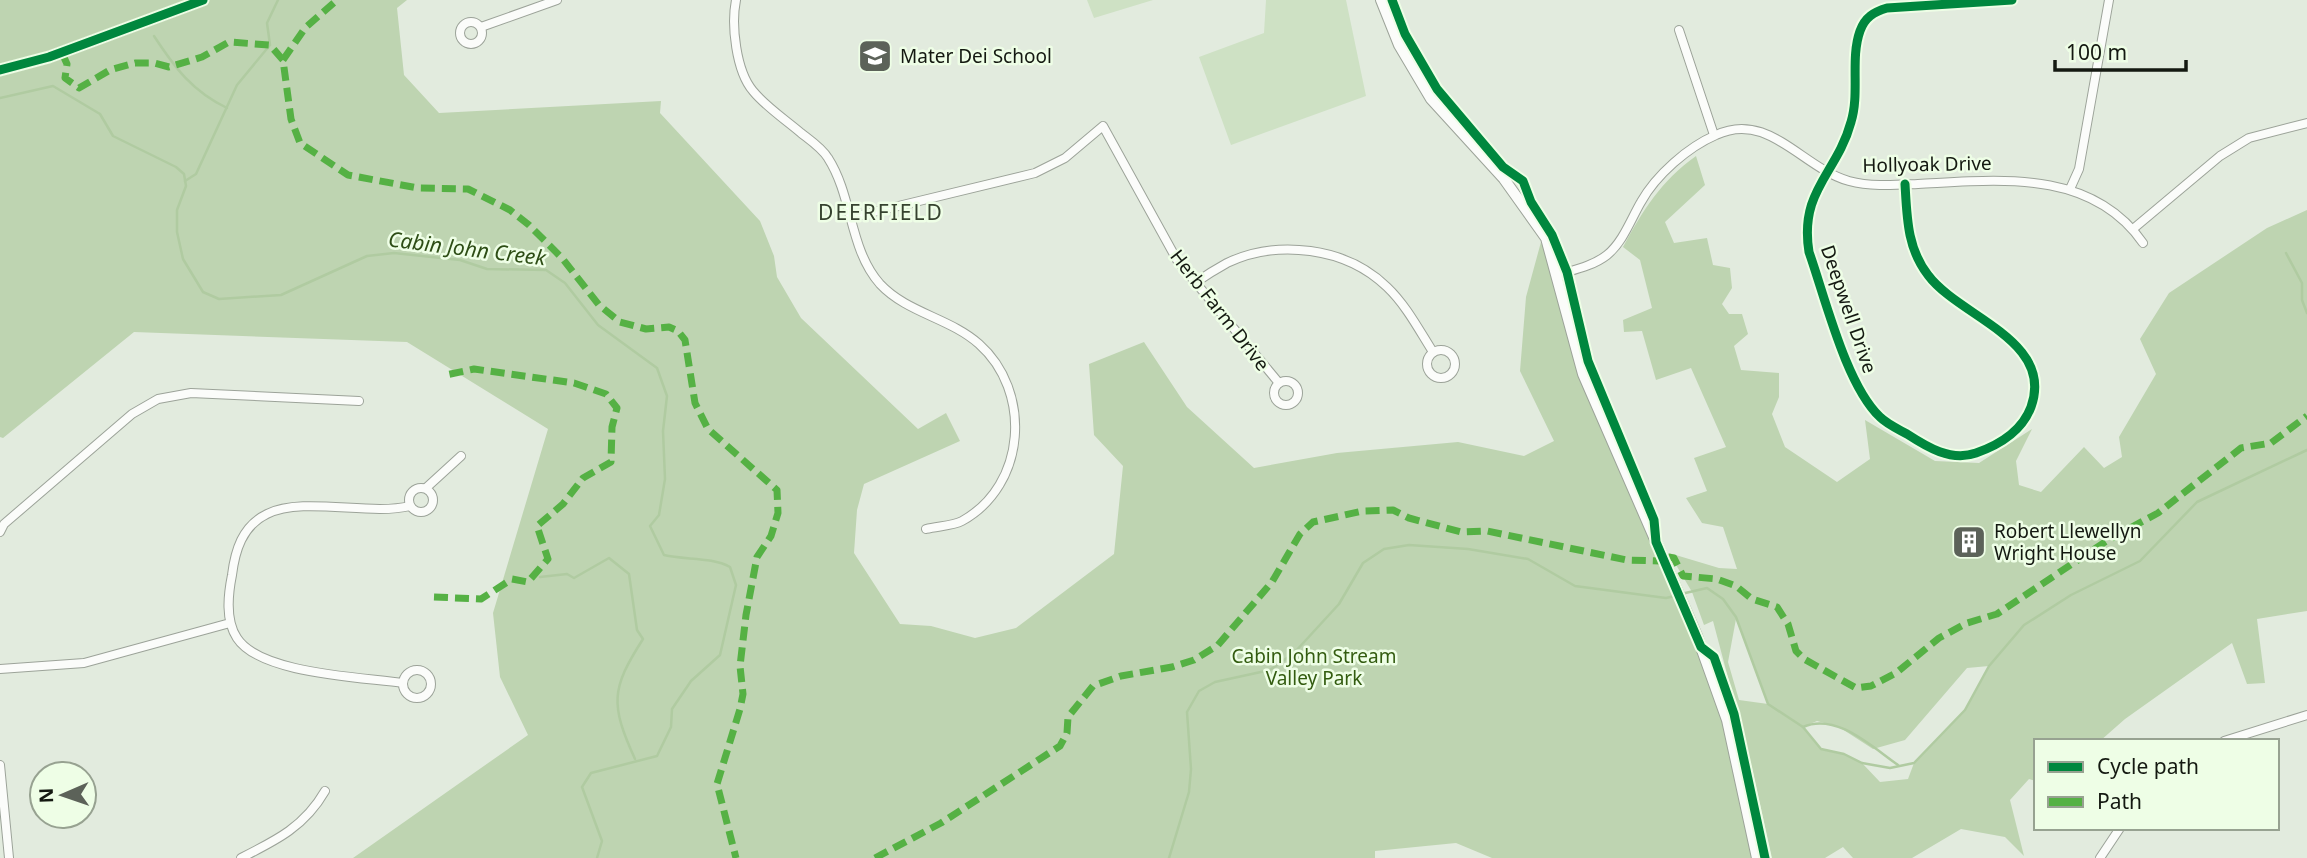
<svg xmlns="http://www.w3.org/2000/svg" width="2307" height="858" viewBox="0 0 2307 858" font-family="'Noto Sans',sans-serif">
	<rect width="100%" height="100%" fill="#e2ebde"/>
	<g fill="#cee1c4">
		<polygon points="1087,0 1153,0 1094,18"/>
		<polygon points="1266,0 1346,0 1366,96 1231,145 1199,57 1264,33"/>
	</g>
	<g fill="#bed4b1" fill-rule="evenodd">
		<polygon points="0,0 407,0 397,8 404,75 439,113 661,101 660,113 760,221 774,256 777,277 801,318 918,429 946,413 960,441 864,484 857,510 854,553 900,624 931,626 975,638 1016,628 1114,554 1123,466 1094,435 1089,364 1144,342 1187,407 1254,468 1337,453 1458,442 1524,456 1554,441 1520,371 1526,297 1541,242 1554,276 1570,342 1727,720 1752,858 1492,858 1456,843 1375,851 1375,858 353,858 528,735 500,677 493,613 548,429 407,342 134,332 3,438 0,437"/>
		<path d="M1696 156 1705 185 1665 222 1674 243 1707 238 1713 265 1730 268 1732 288 1722 304 1729 314H1742L1748 334 1734 346 1741 370 1779 373V397L1772 414 1785 447 1837 482 1870 459 1865 420 1935 461 1979 463 2032 429 2016 461 2019 485 2041 492 2084 447 2104 468 2122 457 2119 437 2156 374 2140 339 2169 293 2267 228 2307 210V611L2257 619 2265 683 2247 684 2232 643 2125 719 2100 741H2036V781L2029 779 2010 800 2024 856 2005 837 1961 829 1912 858H1853L1843 847 1825 858H1772L1752 768 1713 621 1704 625 1692 592 1669 553 1719 568 1737 569 1723 527 1702 523 1686 498 1707 491 1694 458 1726 447 1691 368 1656 380 1642 331 1624 332 1623 320 1652 308 1640 260 1623 247C1643 210 1661 181 1696 156ZM1736 619 1768 703V704L1739 700 1728 662ZM1989 666 1965 710 1914 763 1908 779 1880 782 1862 763 1844 754 1821 749 1803 727 1817 721 1839 727 1873 749 1905 740 1967 668Z"/>
	</g>
	<g fill="none" stroke-linecap="round" stroke-linejoin="round">
		<g stroke="#b0cba1" stroke-width="2.5">
			<path d="M154 36C175 68 192 91 227 108"/>
			<path d="M0 98 53 86 100 114 113 136 176 167 184 174 186 186 177 210V232L183 259 203 292 219 299 281 295 367 256 394 253 460 260 487 269 546 270 565 283 598 325 657 368 667 396 663 431 665 479 659 515 650 526 664 555C685 560 712 557 730 567L736 585 720 655 691 681 672 709 671 727 657 756 591 773 582 787 602 841 597 858"/>
			<polyline points="185,181 196,174 237,85 270,45 267,23 278,0"/>
			<polyline points="2286,253 2302,283 2302,300 2307,313"/>
			<path d="M540 577 567 574 574 578 609 558 629 574 637 630 643 639C611 689 610 704 635 759"/>
			<polyline points="1681,594 1707,588 1723,599 1736,617 1768,704 1803,727 1821,749 1844,754 1862,763 1890,768 1914,763 1965,710 1989,666 2024,625 2071,595 2140,561 2197,502 2307,450"/>
			<path d="M1803 727C1836 712 1872 747 1898 765"/>
			<polyline points="1169,858 1189,792 1191,769 1187,712 1199,691 1215,682 1270,670 1294,653 1339,604 1363,563 1384,549 1409,545 1468,549 1528,559 1575,586 1666,598 1675,596"/>
		</g>
		<g stroke="#9ca399" stroke-width="10">
			<g id="street">
				<path d="M736 0C731 25 736 71 753 91 766 107 786 120 801 133 810 140 822 148 828 158 853 197 849 249 880 284 907 313 950 318 979 344 1032 391 1027 485 962 521 953 526 937 526 926 529"/>
				<circle cx="471" cy="33" r="11"/>
				<polyline points="481,27 557,0"/>
				<polyline points="1679,30 1714,135"/>
				<path d="M1905 184C1907 217 1907 248 1928 275 1959 317 2055 340 2031 407 2022 431 1999 445 1976 453 1951 462 1927 447 1907 434 1898 429 1887 424 1880 417 1846 385 1825 297 1809 252 1799 190 1837 174 1851 122 1860 93 1850 59 1860 31 1865 17 1874 12 1887 8L2012 0"/>
				<polyline points="2070,189 2079,169 2109,0"/>
				<polyline points="853,217 1035,173 1065,158 1103,126 1177,260 1279,383"/>
				<polyline points="2133,229 2220,156 2249,138 2307,123"/>
				<path d="M1557 275C1573 270 1593 266 1607 255 1623 242 1631 219 1641 202 1656 175 1688 147 1716 135 1768 110 1802 168 1849 181 1872 187 1895 185 1918 184 1997 180 2091 168 2143 243"/>
				<path d="M1195 283C1205 276 1216 269 1227 263 1277 239 1346 247 1387 287 1406 305 1419 330 1433 352"/>
				<circle cx="1441" cy="364" r="14"/>
				<circle cx="1286" cy="393" r="12"/>
				<circle cx="421" cy="500" r="12"/>
				<polyline points="426,488 461,456"/>
				<polyline points="0,532 4,524 132,414 158,399 191,393 359,401"/>
				<polyline points="0,669 84,663 230,623"/>
				<circle cx="417" cy="684" r="14"/>
				<path d="M403 683C362 677 260 674 237 638 225 620 228 595 232 575 235 551 242 526 267 514 303 496 369 516 410 506"/>
				<polyline points="2224,741 2307,715"/>
				<polyline points="0,765 9,858"/>
				<path d="M241 858C277 840 305 826 325 791"/>
				<polyline points="2100,858 2120,828"/>
			</g>
		</g>
		<g stroke="#9ca399" stroke-width="12">
			<g id="secondary">
				<polyline points="1381,0 1399,45 1431,99 1504,179 1546,238 1583,374 1697,636 1727,720 1757,858"/>
				<polyline points="0,70 49,57 203,0"/>
			</g>
		</g>
		<use href="#street" stroke="#fbfcfa" stroke-width="8"/>
		<use href="#secondary" stroke="#fbfcfa" stroke-width="10"/>
		<g stroke="#55b144" stroke-width="7" stroke-dasharray="14 7" stroke-linecap="butt">
			<polyline points="62,53 67,64 65,78 79,88 110,70 135,63 154,63 169,67 202,57 229,42 270,45 283,60 291,119 300,143 348,175 418,188 468,189 510,210 529,225 562,258 599,305 620,322 646,329 669,327 678,331 685,340 695,403 708,429 777,490 778,513 771,536 757,557 746,615 740,666 743,694 740,709 717,784 736,858"/>
			<polyline points="283,60 305,28 337,0"/>
			<polyline points="1668,557 1674,558 1683,576 1717,579 1736,586 1752,599 1777,607 1788,624 1796,651 1804,659 1856,688 1871,686 1896,673 1939,638 1967,623 1997,614 2108,540 2158,513 2241,448 2271,443 2307,416"/>
			<polyline points="434,597 481,599 512,579 528,582 548,559 537,526 563,504 583,478 611,462 612,427 617,408 606,394 574,383 474,369 446,375"/>
			<polyline points="875,858 941,823 1060,746 1067,733 1068,717 1093,686 1121,676 1172,667 1194,660 1218,645 1272,582 1300,534 1313,522 1363,511 1393,510 1409,518 1461,532 1487,531 1627,560 1660,561"/>
		</g>
		<g stroke="#eefee6" stroke-width="13">
			<g id="cycleway">
				<polyline points="1392,0 1405,34 1437,89 1503,167 1523,181 1531,202 1552,235 1567,272 1588,361 1654,520 1656,542 1701,647 1714,657 1734,714 1765,858"/>
				<polyline points="0,70 49,57 203,0"/>
				<path d="M1905 184C1907 217 1907 248 1928 275 1959 317 2055 340 2031 407 2022 431 1999 445 1976 453 1951 462 1927 447 1907 434 1898 429 1887 424 1880 417 1846 385 1825 297 1809 252 1799 190 1837 174 1851 122 1860 93 1850 59 1860 31 1865 17 1874 12 1887 8L2012 0"/>
			</g>
		</g>
		<use href="#cycleway" stroke="#00873e" stroke-width="9"/>
	</g>
	<defs>
		<g id="school-square" transform="scale(1.75)"><rect x="-9" y="-9" width="18" height="18" rx="4" fill="#5c6259" stroke="#eefee6"/><path d="M0-5L7-2L0 1L-7-2ZM-4 1L0 2.5L4 1V4Q0 6-4 4Z" fill="#fff"/></g>
		<g id="building-square" transform="scale(1.75)"><rect x="-9" y="-9" width="18" height="18" rx="4" fill="#5c6259" stroke="#eefee6"/><path d="M-4-6H4V6H1V3H-1V6H-4ZM-2.5-4.3h1.7v1.8h-1.7ZM.8-4.3h1.7v1.8H.8ZM-2.5-1h1.7V.8h-1.7ZM.8-1h1.7V.8H.8Z" fill="#fff"/></g>
	</defs>
	<g fill-rule="evenodd">
		<use href="#school-square" x="875" y="56"/>
		<use href="#building-square" x="1969" y="542"/>
	</g>
	<g text-anchor="middle" stroke-width="5" stroke-linejoin="round" paint-order="stroke">
		<g font-size="19" fill="#141911" stroke="#eefee6" text-anchor="start">
			<text x="900" y="63">Mater Dei School</text>
			<text x="1994" y="538">Robert Llewellyn<tspan x="1994" dy="22">Wright House</tspan></text>
		</g>
		<g font-size="19" fill="#141911" stroke="#eefee6">
			<text transform="translate(1927 164) rotate(-1)" y="7">Hollyoak Drive</text>
			<text transform="translate(1849 309) rotate(71)" y="7">Deepwell Drive</text>
			<text transform="translate(1220 310) rotate(52)" y="7">Herb Farm Drive</text>
		</g>
		<g font-size="19" fill="#335c10" stroke="#eefee6">
			<text x="1314" y="663">Cabin John Stream<tspan x="1314" dy="22">Valley Park</tspan></text>
		</g>
		<g font-size="21" letter-spacing="2" fill="#36422f" stroke="#eefee6">
			<text x="881" y="220">DEERFIELD</text>
		</g>
		<g font-size="21" font-style="italic" fill="#2d4d15" stroke="#eefee6">
			<text transform="translate(467 249) rotate(7)" y="7">Cabin John Creek</text>
		</g>
	</g>
	<rect x="2034" y="739" width="245" height="91" fill="#eefee6" stroke="#97a291" stroke-width="2"/>
	<rect x="2048" y="762" width="35" height="10" fill="#00873e" stroke="#97a291" stroke-width="2"/>
	<text x="2097" y="774" font-size="21" fill="#141911">Cycle path</text>
	<rect x="2048" y="797" width="35" height="10" fill="#55b144" stroke="#97a291" stroke-width="2"/>
	<text x="2097" y="809" font-size="21" fill="#141911">Path</text>
	<g transform="translate(63 795) rotate(268)"><circle r="33" fill="#eefee6" stroke="#97a291" stroke-width="2"/>
	<path d="M0-5L12 26L0 18L-12 26Z" fill="#5c6259"/>
	<text y="-10" font-size="19" font-weight="bold" text-anchor="middle" fill="#141911">N</text>
	</g>
	<path d="M2055 60v10h131v-10" fill="none" stroke="#141911" stroke-width="3.5"/>
	<text x="2066" y="60" font-size="21" fill="#141911" stroke="#eefee6" stroke-width="5" paint-order="stroke">100 m</text>
</svg>
